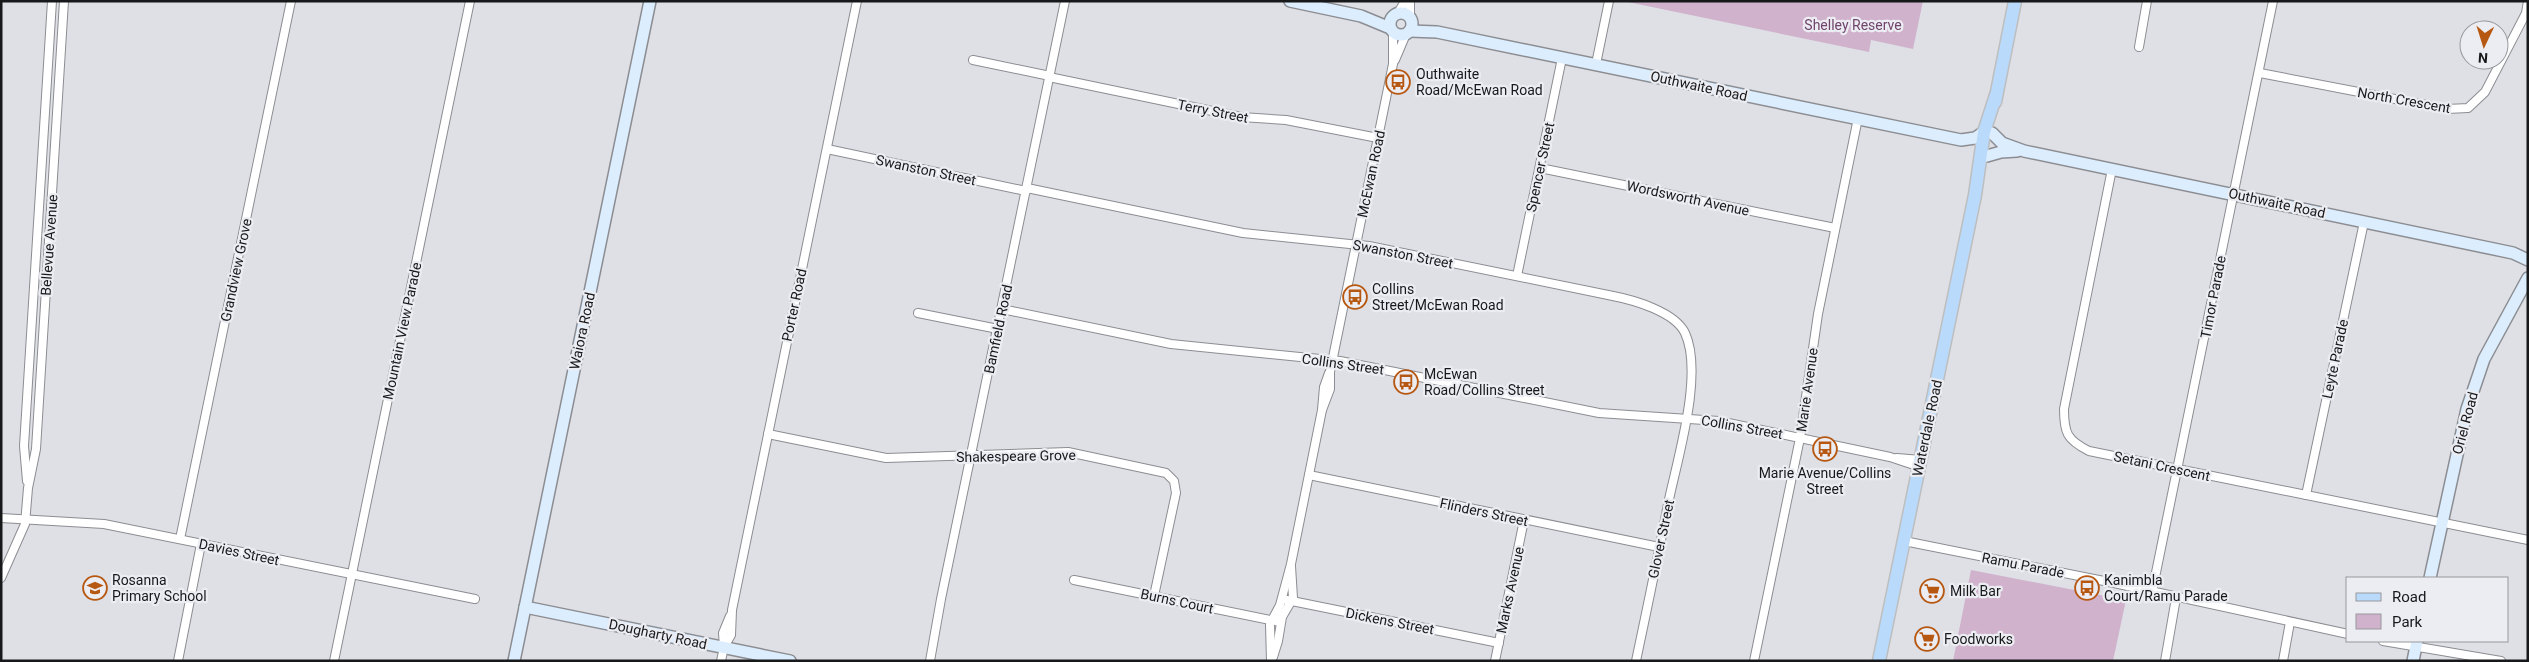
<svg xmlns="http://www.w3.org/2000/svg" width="2529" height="662" viewBox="0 0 2529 662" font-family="Roboto,sans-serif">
	<rect width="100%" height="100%" fill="#dee0e5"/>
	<g fill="#d0b2cd">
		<polygon points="1623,1 1923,1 1913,49 1871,40 1869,52"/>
		<polygon points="1971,570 2126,600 2113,661 1953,661"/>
	</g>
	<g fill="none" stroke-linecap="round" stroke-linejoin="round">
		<g stroke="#8c8d92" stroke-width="10">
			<g id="street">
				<polyline points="1398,13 1405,1"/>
				<polyline points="1410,16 1410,1"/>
				<polyline points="2139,47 2147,1"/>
				<polyline points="973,60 1050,76"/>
				<polyline points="1395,60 1406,34"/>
				<polyline points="1596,64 1609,1"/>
				<polyline points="2260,73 2447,109 2468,108 2485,92 2526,13 2528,1"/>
				<polyline points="1049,77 1241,117 1286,120 1378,138"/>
				<polyline points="827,149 1026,191"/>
				<polyline points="1540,168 1835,228"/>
				<path d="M2112 169 2064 409C2064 433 2067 440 2089 451L2528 540"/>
				<path d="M1027 188 1243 233 1369 246 1613 296C1634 300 1675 312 1685 333 1704 374 1677 460 1668 504 1658 557 1647 609 1636 661"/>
				<polyline points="1517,276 1562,58"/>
				<polyline points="1002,309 1171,344 1340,361 1599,413 1719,421 1890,457 1920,467"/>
				<polyline points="918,313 998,329"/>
				<polyline points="1322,410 1330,389 1330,372 1393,64 1393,32"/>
				<polyline points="768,434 886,458 1068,452 1166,473 1174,481 1176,493 1154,596"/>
				<polyline points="1897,458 1921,460"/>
				<polyline points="1309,475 1659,547"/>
				<polyline points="27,481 24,446 52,1"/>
				<polyline points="2306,495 2364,222"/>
				<polyline points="1,518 104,524 475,599"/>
				<polyline points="180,539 291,1"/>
				<polyline points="1904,541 2114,583 2348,634"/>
				<polyline points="1,578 25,524 28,488 36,449 64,1"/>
				<polyline points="1074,580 1280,622"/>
				<polyline points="2152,592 2273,1"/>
				<polyline points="1282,599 1499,643"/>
				<polyline points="2383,641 2501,661"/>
				<polyline points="724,647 723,633 730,616"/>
				<polyline points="1273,657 1278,641 1282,617 1293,598 1291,566"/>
				<polyline points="178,661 201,544"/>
				<polyline points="334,661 470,1"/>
				<polyline points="721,661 724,647 731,635 732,610 857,1"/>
				<polyline points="930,661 941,599 1065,1"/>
				<polyline points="1271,661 1270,624 1280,605 1291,564 1322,410 1324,387 1329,373"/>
				<polyline points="1495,661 1524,520"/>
				<polyline points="1754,661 1800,438 1818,314 1858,118"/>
				<polyline points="2165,661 2176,598"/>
				<polyline points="2283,661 2290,622"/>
			</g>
		</g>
		<g stroke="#8c8d92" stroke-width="14">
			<g id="secondary">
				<polyline points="1290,1 1361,16 1390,28"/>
				<circle cx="1401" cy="24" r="11"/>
				<polyline points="1410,31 1437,32 1961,140 1975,138 1984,132"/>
				<polyline points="1992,133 2002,143 2024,151 2513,253 2528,260"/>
				<polyline points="1987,156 2001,152 2017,151"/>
				<polyline points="2430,578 2467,409 2484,359 2528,278"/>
				<polyline points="525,607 790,661"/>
				<polyline points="514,661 650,1"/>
				<polyline points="2413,661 2417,641"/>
			</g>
		</g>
		<g stroke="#bebebf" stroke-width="15">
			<g id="primary">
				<polyline points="1995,102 2015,1"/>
				<polyline points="1879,661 1975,195 1984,132 1996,95"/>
			</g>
		</g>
		<use href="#street" stroke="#fff" stroke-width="8"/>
		<use href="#secondary" stroke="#dcedfd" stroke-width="11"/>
		<use href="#primary" stroke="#b9dafb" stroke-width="12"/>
	</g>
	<defs>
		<g id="bus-ring" transform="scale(1.25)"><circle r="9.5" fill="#ecedf2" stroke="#b75812" stroke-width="1.5"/><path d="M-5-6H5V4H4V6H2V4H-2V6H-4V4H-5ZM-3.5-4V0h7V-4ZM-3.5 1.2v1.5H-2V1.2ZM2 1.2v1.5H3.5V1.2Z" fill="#b75812"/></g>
		<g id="school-ring" transform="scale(1.25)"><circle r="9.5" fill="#ecedf2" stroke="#b75812" stroke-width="1.5"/><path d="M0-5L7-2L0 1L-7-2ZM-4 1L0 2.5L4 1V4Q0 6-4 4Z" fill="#b75812"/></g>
		<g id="supermarket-ring" transform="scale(1.25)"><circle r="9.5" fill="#ecedf2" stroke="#b75812" stroke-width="1.5"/><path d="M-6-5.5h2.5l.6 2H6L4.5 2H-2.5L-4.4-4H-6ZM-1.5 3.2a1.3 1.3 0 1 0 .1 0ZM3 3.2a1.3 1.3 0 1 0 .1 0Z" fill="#b75812"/></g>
	</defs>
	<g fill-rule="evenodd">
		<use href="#bus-ring" x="1398" y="82"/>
		<use href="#bus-ring" x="1355" y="297"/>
		<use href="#bus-ring" x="1406" y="382"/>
		<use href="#bus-ring" x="1825" y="449"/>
		<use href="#school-ring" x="95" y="588"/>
		<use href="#bus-ring" x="2087" y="588"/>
		<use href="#supermarket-ring" x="1932" y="591"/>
		<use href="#supermarket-ring" x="1927" y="639"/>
	</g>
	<g text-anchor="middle" stroke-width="4.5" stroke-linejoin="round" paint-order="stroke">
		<g font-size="14" fill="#71446d" stroke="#ecedf2">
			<text x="1853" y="30">Shelley Reserve</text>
		</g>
		<g font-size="14" fill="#17181a" stroke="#ecedf2" text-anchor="start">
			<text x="1416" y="79">Outhwaite<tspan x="1416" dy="16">Road/McEwan Road</tspan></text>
			<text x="1372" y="294">Collins<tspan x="1372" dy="16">Street/McEwan Road</tspan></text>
			<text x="1424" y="379">McEwan<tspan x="1424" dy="16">Road/Collins Street</tspan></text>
			<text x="1825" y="478" text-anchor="middle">Marie Avenue/Collins<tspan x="1825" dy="16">Street</tspan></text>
			<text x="112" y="585">Rosanna<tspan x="112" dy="16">Primary School</tspan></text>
			<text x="2104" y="585">Kanimbla<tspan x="2104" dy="16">Court/Ramu Parade</tspan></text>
			<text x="1950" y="596">Milk Bar</text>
			<text x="1944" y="644">Foodworks</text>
		</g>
		<g font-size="14" fill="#17181a" stroke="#ecedf2">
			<text transform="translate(1699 86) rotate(12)" y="5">Outhwaite Road</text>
			<text transform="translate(2404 100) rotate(10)" y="5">North Crescent</text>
			<text transform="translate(1213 111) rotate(11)" y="5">Terry Street</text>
			<text transform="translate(1540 167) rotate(-78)" y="5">Spencer Street</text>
			<text transform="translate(926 170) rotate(12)" y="5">Swanston Street</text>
			<text transform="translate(1371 174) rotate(-78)" y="5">McEwan Road</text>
			<text transform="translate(1688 198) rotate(12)" y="5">Wordsworth Avenue</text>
			<text transform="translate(2277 203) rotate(12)" y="5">Outhwaite Road</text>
			<text transform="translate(49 245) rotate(-86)" y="5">Bellevue Avenue</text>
			<text transform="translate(1403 254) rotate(11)" y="5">Swanston Street</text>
			<text transform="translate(236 270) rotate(-78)" y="5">Grandview Grove</text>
			<text transform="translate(2213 297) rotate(-79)" y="5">Timor Parade</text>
			<text transform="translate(794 305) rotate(-78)" y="5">Porter Road</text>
			<text transform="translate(998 329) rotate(-78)" y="5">Bamfield Road</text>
			<text transform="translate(402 331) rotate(-78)" y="5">Mountain View Parade</text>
			<text transform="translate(582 331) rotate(-78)" y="5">Waiora Road</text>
			<text transform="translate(2335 359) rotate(-78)" y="5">Leyte Parade</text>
			<text transform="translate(1343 364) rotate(8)" y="5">Collins Street</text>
			<text transform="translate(1807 390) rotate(-82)" y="5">Marie Avenue</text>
			<text transform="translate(2465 423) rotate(-75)" y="5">Oriel Road</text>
			<text transform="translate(1742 427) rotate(10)" y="5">Collins Street</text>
			<text transform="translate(1927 428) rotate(-78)" y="5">Waterdale Road</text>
			<text transform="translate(1016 456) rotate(-1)" y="5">Shakespeare Grove</text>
			<text transform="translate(2162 466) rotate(12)" y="5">Setani Crescent</text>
			<text transform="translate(1484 512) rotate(12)" y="5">Flinders Street</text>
			<text transform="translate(1661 539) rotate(-78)" y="5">Glover Street</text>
			<text transform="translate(239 552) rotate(12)" y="5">Davies Street</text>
			<text transform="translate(2023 565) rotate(11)" y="5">Ramu Parade</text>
			<text transform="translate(1510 590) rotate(-78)" y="5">Marks Avenue</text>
			<text transform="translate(1177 601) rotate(12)" y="5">Burns Court</text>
			<text transform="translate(1390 621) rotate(11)" y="5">Dickens Street</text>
			<text transform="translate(658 634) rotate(12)" y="5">Dougharty Road</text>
		</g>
	</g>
	<rect width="2529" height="662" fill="none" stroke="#17181a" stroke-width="5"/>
	<rect x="2346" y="577" width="162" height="65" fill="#ecedf2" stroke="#97989c"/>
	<rect x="2356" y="593" width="25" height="8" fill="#b9dafb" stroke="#97989c"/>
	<text x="2392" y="602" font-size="15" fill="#17181a">Road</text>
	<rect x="2356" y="614" width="25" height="15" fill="#d0b2cd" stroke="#97989c"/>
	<text x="2392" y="627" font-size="15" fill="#17181a">Park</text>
	<g transform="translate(2484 45) rotate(184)"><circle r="24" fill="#ecedf2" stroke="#97989c"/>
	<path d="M0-4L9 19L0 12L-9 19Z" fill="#b75812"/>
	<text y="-8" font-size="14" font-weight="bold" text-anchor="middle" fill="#17181a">N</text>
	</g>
</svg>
